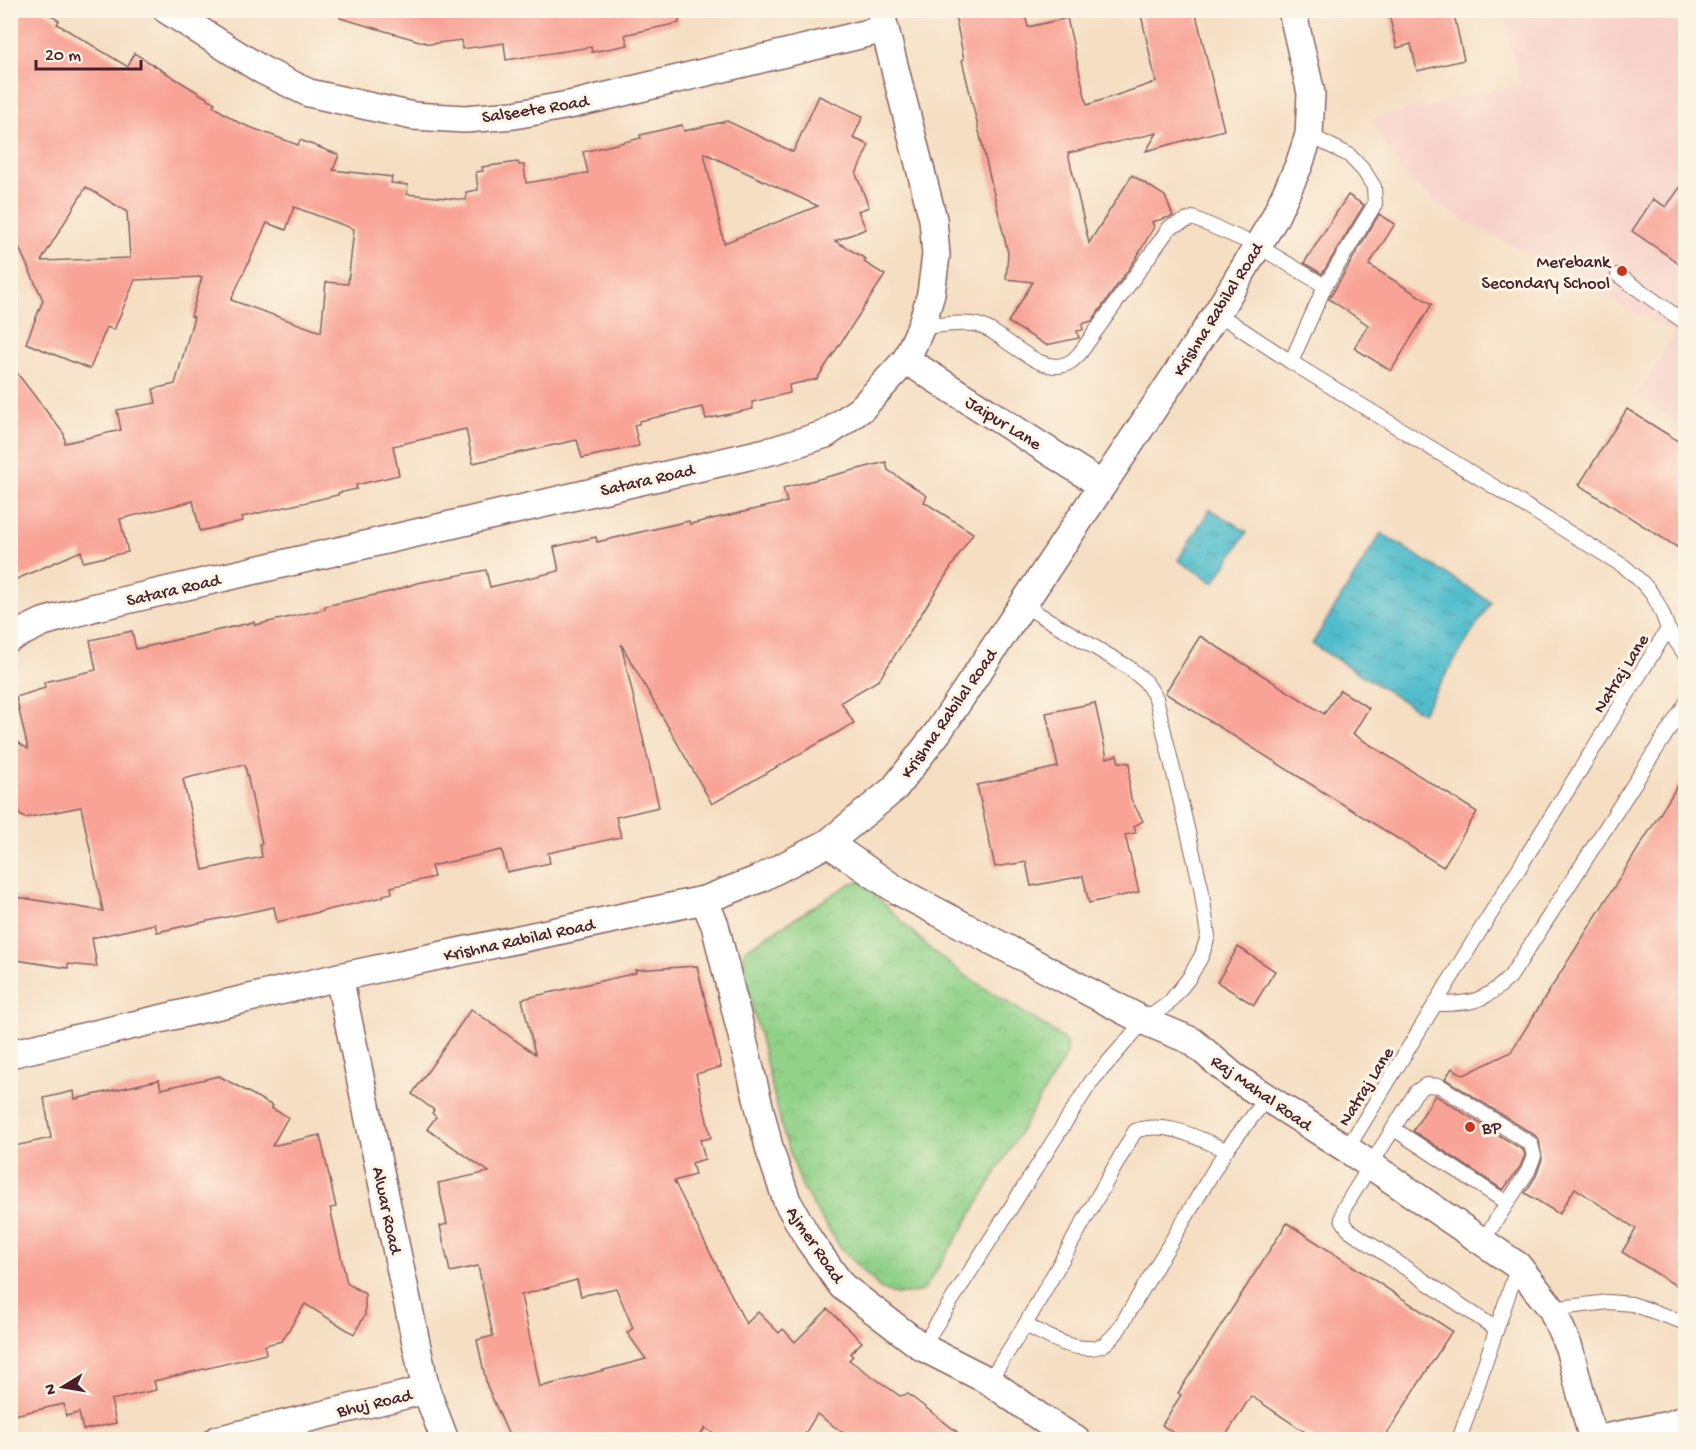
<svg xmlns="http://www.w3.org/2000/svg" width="1696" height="1450" viewBox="0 0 1696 1450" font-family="'Gochi Hand',sans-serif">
	<defs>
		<pattern id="park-crowns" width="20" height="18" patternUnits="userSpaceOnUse" patternTransform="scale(1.5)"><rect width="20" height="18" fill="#91d289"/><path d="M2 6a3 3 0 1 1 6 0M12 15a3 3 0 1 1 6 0" fill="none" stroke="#7fb476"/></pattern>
		<pattern id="water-ripples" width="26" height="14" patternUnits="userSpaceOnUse" patternTransform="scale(1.5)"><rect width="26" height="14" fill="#51bdcc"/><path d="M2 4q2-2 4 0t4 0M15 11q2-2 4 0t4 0" fill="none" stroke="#4599a6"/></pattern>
	</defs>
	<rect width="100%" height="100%" fill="#fcf5e5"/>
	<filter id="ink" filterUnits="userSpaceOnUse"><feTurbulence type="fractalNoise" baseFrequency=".0167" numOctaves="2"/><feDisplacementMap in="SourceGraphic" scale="12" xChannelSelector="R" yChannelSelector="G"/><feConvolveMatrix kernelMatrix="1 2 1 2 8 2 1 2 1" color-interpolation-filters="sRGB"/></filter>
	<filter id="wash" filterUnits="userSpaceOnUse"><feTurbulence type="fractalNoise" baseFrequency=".008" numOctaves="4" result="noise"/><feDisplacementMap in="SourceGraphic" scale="24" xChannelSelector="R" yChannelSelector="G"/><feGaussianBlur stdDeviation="1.35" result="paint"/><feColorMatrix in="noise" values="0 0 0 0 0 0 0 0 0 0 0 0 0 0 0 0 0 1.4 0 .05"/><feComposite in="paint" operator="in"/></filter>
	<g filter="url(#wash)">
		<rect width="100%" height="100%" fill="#f5dec2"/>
		<polygon fill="#f7d0c9" points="1504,11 1685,11 1685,427 1636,396 1675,334 1441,207 1402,173 1370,119 1520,84"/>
		<path fill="url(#park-crowns)" stroke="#6e785a" stroke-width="1.5" d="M861 881 929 948 964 975 1056 1033 1066 1042 1067 1053 962 1230 923 1291C909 1294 895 1297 881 1289L840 1247 819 1215 802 1186 784 1136 743 968 745 950 851 883Z"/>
		<g fill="url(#water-ripples)" stroke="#4e6e7c" stroke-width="1.5">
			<polygon points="1210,509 1247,532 1214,583 1178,560"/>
			<polygon points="1381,533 1491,602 1422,713 1312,644"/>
		</g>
		<g id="blocks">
			<g fill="#f8a395" fill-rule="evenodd">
				<path d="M10 10H43L59 21 57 24 128 67 134 53 215 103 213 106 239 123 298 145 300 140 339 155 333 170 392 177 391 183 408 185 407 194 466 200V192L478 190 476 172 483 171 482 167 518 162 519 165H524L526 183 588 173 583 152 641 138 640 135 682 125 684 131 727 121 793 152 819 96 863 116 853 138 869 145 856 174 869 207 858 211 866 229 835 241 866 259 864 262 885 275 817 379 789 385 790 393 752 402 753 409 706 419 703 407 639 421V424L634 425 639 446 582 458 577 440 473 463 466 429 393 446 399 475 356 485 357 489 338 493V495L242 517 243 521 200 531 193 501 120 519 128 552 83 562 81 551 10 582V364L64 434 65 443 121 430 117 410 156 403 153 389 175 384 194 317 191 316 202 277 135 280 114 330 107 327 90 369 26 343 43 300 10 228ZM704 153 818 206 724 243ZM86 187 127 212 130 258 41 261ZM294 207 354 229 348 284 326 282 321 332 231 300 267 223 286 230Z"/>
				<polygon points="341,10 678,10 679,23 628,34 625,35 628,45 592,52 591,47 506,60 504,43 462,49 461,40 430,44 340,18"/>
				<polygon points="954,10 1024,10 1028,27 1067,18 1087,105 1156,82 1140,10 1195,10 1224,130 1146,151 1157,133 1068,153 1089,243 1132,175 1165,196 1173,216 1152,222 1154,227 1135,260 1092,321 1082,324 1083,330 1077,331 1079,338 1046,345 1008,322 1033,282 1006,279 1008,253 962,60 964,59"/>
				<polygon points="1388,10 1453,10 1464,60 1417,71 1411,44 1397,48"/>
				<polygon points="1686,179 1686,268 1632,231 1653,199 1666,207"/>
				<polygon points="1348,195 1364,205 1322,274 1304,263"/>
				<polygon points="1379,214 1395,224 1369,265 1432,304 1391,371 1354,348 1368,325 1329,299"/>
				<polygon points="1627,409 1686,446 1686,553 1579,485"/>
				<path d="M886 462 888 470 927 496 924 502 973 533 879 680 841 702 854 723 712 804 621 644 659 807 616 817 621 837 548 853 550 863 507 872 502 850 431 866 434 877 391 887 392 893 383 895V897L277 922 274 907 157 932 155 924 92 938 97 967 68 964V968L10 959V896L103 911 81 807 25 818 10 809V737L28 749 16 697 45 688 44 682 96 670 90 640 132 631 136 649 254 622 255 625 325 609V606L393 591 417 583 486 570 490 587 559 571 554 547 596 537 597 542 689 521 690 524 787 502 783 488ZM241 765H245L262 844H260L262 857 203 870 183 779Z"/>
				<polygon points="1200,636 1324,714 1340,690 1369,708 1353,734 1477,812 1443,867 1165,693"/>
				<polygon points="1095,703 1107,758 1117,755 1119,762 1130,763 1129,787 1131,799 1143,821 1134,826 1136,833 1125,835 1139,892 1089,903 1083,876 1031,886 1026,862 995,867 977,785 1058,767 1046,713"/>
				<polygon points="1686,772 1686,1292 1622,1252 1636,1229 1575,1188 1559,1214 1525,1193 1536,1176 1542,1159 1539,1141 1536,1136 1445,1079 1452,1068 1464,1075 1511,1052"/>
				<polygon points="1238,947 1275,971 1254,1005 1217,982"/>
				<path d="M697 966 721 1067 696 1074 711 1138 700 1140 705 1159 692 1163 695 1175 674 1181 746 1324 758 1312 779 1333 783 1329 795 1342 828 1309 862 1342 850 1354 853 1356 849 1360 900 1396 908 1394 957 1432 925 1440H853L817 1414 801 1440H723L705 1428 697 1440H511L487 1386 477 1340 493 1336 478 1266 450 1272 440 1226 447 1224 438 1183 489 1172 427 1129 436 1117 432 1113 434 1110 412 1094 471 1009 535 1054 522 999 636 973 635 970ZM577 1280 581 1296 616 1288 633 1328 627 1333 646 1359 540 1387 521 1295Z"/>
				<polygon points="219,1076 273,1106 271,1108 288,1117 272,1146 320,1135 336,1207 330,1208 347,1283 365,1294 365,1315 354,1334 305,1304 282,1341 265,1345 266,1354 154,1381 156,1390 111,1400 116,1423 83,1430 79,1413 66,1416 64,1404 10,1416 10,1147 51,1138 44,1098 74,1091 75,1099 159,1080 161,1089"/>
				<polygon points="1435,1095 1523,1150 1525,1155 1520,1167 1503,1190 1413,1131"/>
				<polygon points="1287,1223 1452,1331 1383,1440 1317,1440 1251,1396 1223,1440 1184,1440 1162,1425 1181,1395 1178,1393"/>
			</g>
		</g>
	</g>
	<g filter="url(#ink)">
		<use href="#blocks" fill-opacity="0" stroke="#866260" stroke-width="1.5"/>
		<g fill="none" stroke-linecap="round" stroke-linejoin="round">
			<g stroke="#866260" stroke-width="16">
				<g id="service">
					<polyline points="1618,275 1686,323"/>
					<path d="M1217 313 1291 362 1625 567C1651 589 1657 597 1668 629L1473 942 1347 1149"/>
					<path d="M921 327C940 326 960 321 978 325 1004 332 1042 380 1070 362 1074 360 1077 356 1080 353L1170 227 1193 218 1258 246 1325 286"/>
					<polyline points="1291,362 1325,286 1375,204 1374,187 1364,171 1349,155 1309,135"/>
					<polyline points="1668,629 1686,656"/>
					<path d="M1437 1004C1471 1004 1484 1002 1510 977L1686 703"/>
					<polyline points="1394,1129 1507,1203"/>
					<polyline points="1482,1242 1528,1171 1534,1156 1531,1144 1440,1086 1426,1085 1416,1092 1344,1208 1342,1219 1348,1229 1496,1329"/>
					<polyline points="1552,1309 1608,1302 1632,1304 1686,1323"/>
					<path d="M1025 1325C1047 1335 1077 1356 1103 1345 1108 1342 1113 1336 1117 1332L1226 1150 1267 1098"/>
					<polyline points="922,1347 1091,1082 1144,1021 1169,1003 1189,978 1202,955 1208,936 1201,887 1156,698 1145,681 1128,667 1023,605"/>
					<path d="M989 1381 1025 1325 1135 1131C1167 1120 1197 1138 1226 1150"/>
					<polyline points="1459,1440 1518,1266"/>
				</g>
			</g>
			<g stroke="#866260" stroke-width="30">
				<g id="minor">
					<polyline points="167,10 262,70 309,93 413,116 465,119 514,115 574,104 885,29"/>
					<polyline points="906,360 1102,485"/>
					<polyline points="10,638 43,622 96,607 775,450 826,434 861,409 906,360 921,327 931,294 936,255 933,219 880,10"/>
					<polyline points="828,843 898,891 1144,1021 1192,1041 1233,1076 1347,1149 1518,1266 1552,1309 1569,1348 1593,1440"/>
					<polyline points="704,900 715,925 770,1151 787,1201 809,1240 842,1286 922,1347 989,1381 1044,1420 1076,1440"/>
					<polyline points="339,977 426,1390 445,1440"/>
					<polyline points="10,1054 339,977 704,900 759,879 828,843 894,789 938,732 1217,313 1274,219 1299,165 1309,135 1311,93 1292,10"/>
					<polyline points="217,1440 426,1390"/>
					<polyline points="1595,1440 1669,1425 1686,1419"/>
				</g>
			</g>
			<use href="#service" stroke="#fff" stroke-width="14"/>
			<use href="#minor" stroke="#fff" stroke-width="27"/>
		</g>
	</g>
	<g fill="#c8321e" stroke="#fcf5e5" stroke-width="2">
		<circle cx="1622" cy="271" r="6"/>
		<circle cx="1470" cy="1127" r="6"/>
	</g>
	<g text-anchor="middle" stroke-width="6" stroke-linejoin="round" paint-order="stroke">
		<g font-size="18" fill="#4a1f2b" stroke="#fcf5e5">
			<text transform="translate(535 108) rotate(-9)" y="6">Salseete Road</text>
			<text transform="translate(1217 309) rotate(-58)" y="6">Krishna Rabilal Road</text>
			<text transform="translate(1004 422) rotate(32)" y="6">Jaipur Lane</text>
			<text transform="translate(647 479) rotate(-13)" y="6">Satara Road</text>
			<text transform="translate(173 589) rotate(-13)" y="6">Satara Road</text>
			<text transform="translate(1620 673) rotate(-58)" y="6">Natraj Lane</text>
			<text transform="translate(948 713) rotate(-55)" y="6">Krishna Rabilal Road</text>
			<text transform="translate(519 939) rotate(-12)" y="6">Krishna Rabilal Road</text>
			<text transform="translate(1365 1086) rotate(-58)" y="6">Natraj Lane</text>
			<text transform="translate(1262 1092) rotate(35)" y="6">Raj Mahal Road</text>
			<text transform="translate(388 1210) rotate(78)" y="6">Alwar Road</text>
			<text transform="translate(816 1244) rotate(56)" y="6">Ajmer Road</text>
			<text transform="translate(374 1402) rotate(-13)" y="6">Bhuj Road</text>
		</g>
		<g font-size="18" fill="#4a1f2b" stroke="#fcf5e5" text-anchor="end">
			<text x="1610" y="267">Merebank<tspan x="1610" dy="21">Secondary School</tspan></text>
			<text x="1482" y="1133" text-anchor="start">BP</text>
		</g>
	</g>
	<rect width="1696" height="1450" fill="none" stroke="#fcf5e5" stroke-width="36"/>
	<g transform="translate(63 1387) rotate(259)" stroke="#fcf5e5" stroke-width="4.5" paint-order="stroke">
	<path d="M0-4.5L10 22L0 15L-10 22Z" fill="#4a1f2b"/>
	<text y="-9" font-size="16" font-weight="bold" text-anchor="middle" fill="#4a1f2b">N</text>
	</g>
	<path d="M36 60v9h105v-9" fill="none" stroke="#4a1f2b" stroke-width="3"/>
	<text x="45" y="60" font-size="18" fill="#4a1f2b" stroke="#fcf5e5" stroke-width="4.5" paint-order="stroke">20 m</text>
</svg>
